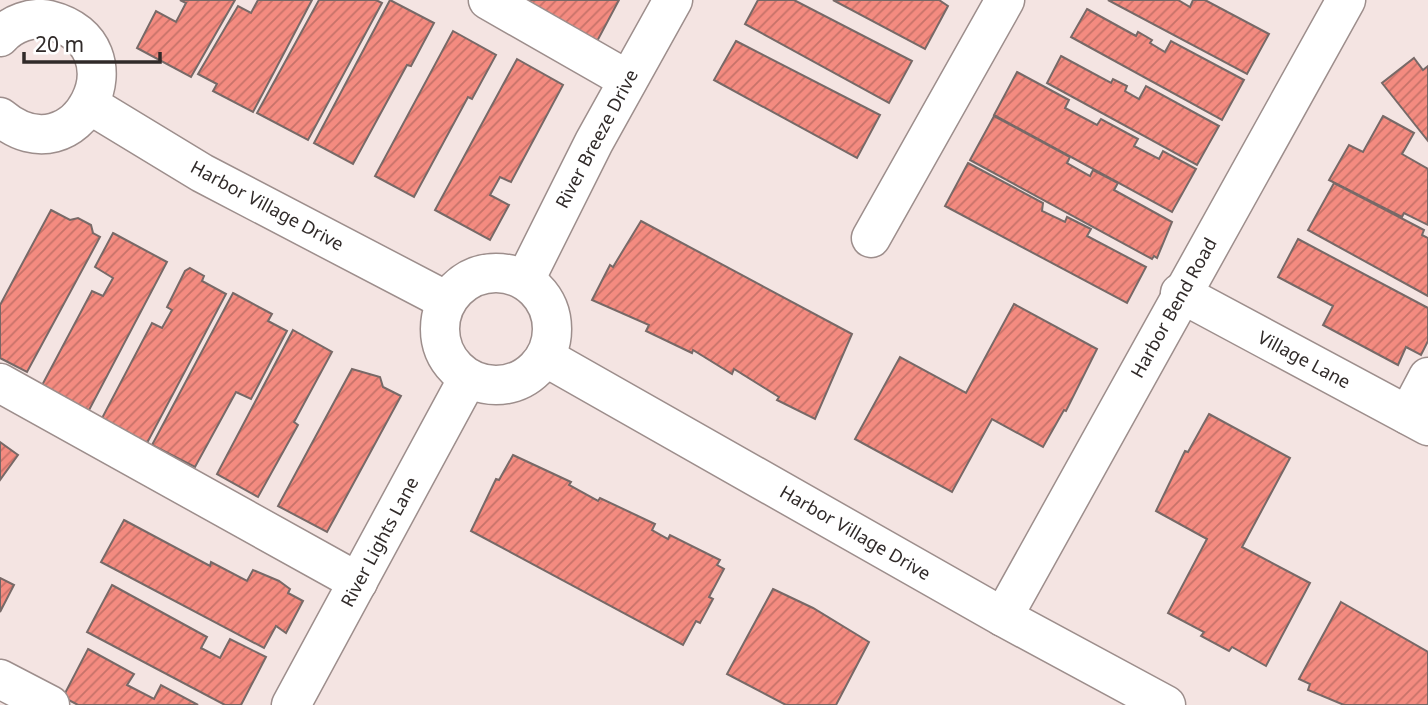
<svg xmlns="http://www.w3.org/2000/svg" width="1428" height="705" viewBox="0 0 1428 705" font-family="'Noto Sans',sans-serif">
	<defs>
		<pattern id="building-hatch" width="6" height="6" patternUnits="userSpaceOnUse" patternTransform="scale(1.75)"><rect width="6" height="6" fill="#f48b80"/><path d="M-1 1l2-2M0 6l6-6M5 7l2-2" fill="none" stroke="#c67269"/></pattern>
	</defs>
	<rect width="100%" height="100%" fill="#f4e4e2"/>
	<g fill="url(#building-hatch)" stroke="#776967" stroke-width="2">
		<polygon points="180,0 235,0 191,77 137,48 156,11 176,22 186,3"/>
		<polygon points="258,0 312,0 253,112 213,91 217,84 198,74 238,6 251,13"/>
		<polygon points="319,0 376,0 382,3 308,140 257,113"/>
		<polygon points="390,0 434,23 411,66 407,65 353,164 314,143"/>
		<polygon points="505,0 619,0 594,47"/>
		<polygon points="758,0 794,0 912,61 889,103 745,24"/>
		<polygon points="833,0 939,0 948,6 925,49"/>
		<polygon points="1108,0 1178,0 1190,7 1193,0 1205,0 1269,34 1247,74"/>
		<polygon points="1087,9 1136,36 1138,32 1152,40 1150,43 1165,52 1171,41 1244,80 1222,120 1071,37"/>
		<polygon points="453,31 496,55 472,99 468,97 414,197 375,176"/>
		<polygon points="736,41 880,115 857,158 714,80"/>
		<polygon points="1061,56 1111,83 1113,79 1127,86 1125,91 1139,99 1146,86 1219,126 1197,165 1047,83"/>
		<polygon points="1414,58 1423,70 1428,66 1428,141 1382,83"/>
		<polygon points="517,59 563,85 511,182 500,177 490,195 509,205 490,240 435,210"/>
		<polygon points="1017,72 1069,100 1065,108 1097,125 1101,119 1138,139 1134,146 1159,159 1163,151 1196,169 1172,212 994,115"/>
		<polygon points="994,116 1070,157 1067,163 1090,176 1093,170 1118,183 1114,190 1172,222 1157,258 1154,256 1152,259 970,160"/>
		<polygon points="1383,116 1414,133 1402,154 1428,169 1428,225 1404,213 1402,217 1329,180 1349,145 1363,152"/>
		<polygon points="968,163 1043,203 1042,211 1065,222 1067,217 1091,229 1087,236 1146,267 1127,303 945,206"/>
		<polygon points="1334,183 1424,230 1422,235 1428,238 1428,296 1308,230"/>
		<polygon points="51,210 70,220 78,218 91,225 93,233 100,237 27,372 0,358 0,305"/>
		<polygon points="641,221 852,334 815,419 777,400 779,397 734,369 732,374 693,350 692,353 646,331 649,325 592,300 610,265 613,267"/>
		<polygon points="113,233 167,262 87,414 40,389 92,291 103,296 113,278 95,267"/>
		<polygon points="1298,239 1428,308 1428,341 1421,355 1406,347 1398,365 1323,325 1333,306 1278,277"/>
		<polygon points="190,268 204,276 202,281 226,294 146,445 101,420 152,323 162,328 172,310 167,307 185,271"/>
		<polygon points="233,293 272,314 268,321 287,331 251,399 236,392 195,467 152,445"/>
		<polygon points="1014,304 1097,349 1066,411 1064,410 1043,447 992,419 952,492 855,439 900,357 966,393"/>
		<polygon points="293,330 332,352 294,422 298,425 258,497 217,474"/>
		<polygon points="352,369 380,377 383,387 401,396 327,532 278,506"/>
		<polygon points="1209,414 1290,458 1242,547 1310,583 1266,666 1232,647 1229,651 1201,636 1204,632 1168,613 1207,539 1156,511 1185,451 1188,452"/>
		<polygon points="0,442 18,455 0,480"/>
		<polygon points="513,455 571,482 569,485 598,501 600,498 655,524 652,530 668,539 670,535 720,560 717,565 724,569 709,597 713,599 700,623 696,621 683,645 471,531 496,479 499,480"/>
		<polygon points="124,520 210,566 211,562 247,581 253,570 279,581 290,589 288,593 303,601 286,633 276,626 264,648 101,562"/>
		<polygon points="0,578 14,585 0,612"/>
		<polygon points="112,585 207,637 201,648 220,658 230,639 266,657 241,705 225,705 87,632"/>
		<polygon points="773,589 813,608 869,642 836,705 786,705 727,674"/>
		<polygon points="1341,602 1428,652 1428,705 1344,705 1308,690 1310,684 1299,679"/>
		<polygon points="88,649 134,674 127,685 154,699 161,685 198,705 78,705 63,697"/>
	</g>
	<g fill="none" stroke-linecap="round" stroke-linejoin="round">
		<g stroke="#9d8e8c" stroke-width="41">
			<g id="minor">
				<polyline points="488,0 628,80"/>
				<path d="M0 37C11 24 32 16 49 20 146 44 77 182 0 117"/>
				<polyline points="90,105 202,173 447,301"/>
				<polyline points="871,238 1005,0"/>
				<circle cx="496" cy="329" r="56"/>
				<polyline points="525,280 594,142 673,0"/>
				<polyline points="1180,293 1428,426"/>
				<polyline points="545,357 1003,617 1166,705"/>
				<polyline points="0,383 358,582"/>
				<polyline points="1408,415 1428,377"/>
				<polyline points="1003,617 1346,0"/>
				<polyline points="0,679 50,705"/>
				<polyline points="291,705 468,378"/>
			</g>
		</g>
		<use href="#minor" stroke="#fff" stroke-width="38"/>
	</g>
	<g text-anchor="middle" stroke-width="6" stroke-linejoin="round" paint-order="stroke">
		<g font-size="18" fill="#302a29" stroke="#fff">
			<text transform="translate(597 139) rotate(-62)" y="6">River Breeze Drive</text>
			<text transform="translate(267 206) rotate(28)" y="6">Harbor Village Drive</text>
			<text transform="translate(1174 308) rotate(-61)" y="6">Harbor Bend Road</text>
			<text transform="translate(1304 360) rotate(28)" y="6">Village Lane</text>
			<text transform="translate(855 533) rotate(30)" y="6">Harbor Village Drive</text>
			<text transform="translate(380 542) rotate(-62)" y="6">River Lights Lane</text>
		</g>
	</g>
	<path d="M24 52v10h136v-10" fill="none" stroke="#302a29" stroke-width="3.5"/>
	<text x="35" y="52" font-size="21" fill="#302a29" stroke="#ffffff" stroke-width="5" paint-order="stroke">20 m</text>
</svg>
